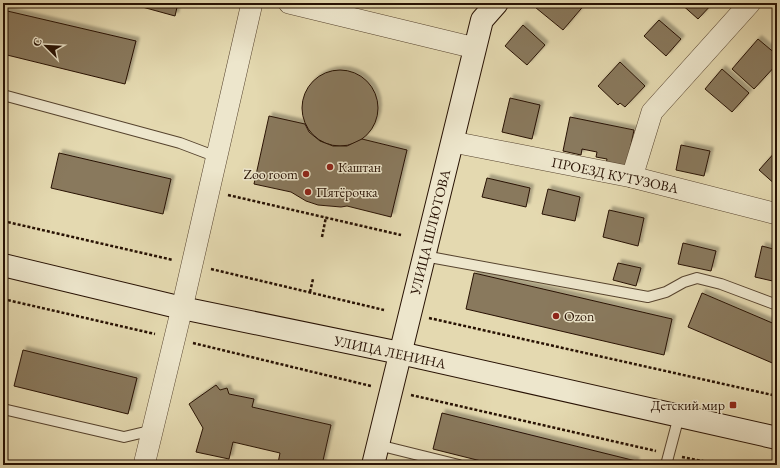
<svg xmlns="http://www.w3.org/2000/svg" width="780" height="468" font-family="'EB Garamond',serif">
<style>
.building{fill:#89795d;stroke:#271103;filter:url(#shadow)}
.lines{fill:none;stroke-linecap:round;stroke-linejoin:round}
.service-casing{stroke:#56432e;stroke-width:12}
.minor-casing{stroke:#56432e;stroke-width:22}
.secondary-casing{stroke:#271103;stroke-width:24}
.path{stroke:#271103;stroke-width:2.5;stroke-dasharray:3 2;stroke-linecap:butt}
.service{stroke:#ede6cc;stroke-width:10}
.minor{stroke:#ede6cc;stroke-width:21}
.secondary{stroke:#ede6cc;stroke-width:22}
.poi-dot{fill:#8f2418;stroke:#ede6cc;stroke-width:1.5}
.labels{text-anchor:middle;stroke-width:3;stroke-linejoin:round;paint-order:stroke}
.poi-label{font-size:14px;fill:#271103;stroke:#ede6cc;text-anchor:start}
.street-label{font-size:14px;fill:#271103;stroke:#ede6cc}
</style>
<defs>
<filter id="shadow"><feDropShadow dx="3.5" dy="-3.5" stdDeviation="1" flood-color="#0004"/></filter>
</defs>
<rect width="100%" height="100%" fill="#e4d9b0"/>
<filter id="stains"><feTurbulence type="fractalNoise" baseFrequency=".005" numOctaves="4"/><feColorMatrix values="0 0 0 0 .2 0 0 0 0 .09 0 0 0 0 .02 0 0 0 .5 -.17"/></filter>
<radialGradient id="worn" r=".72"><stop offset=".6" stop-color="#630" stop-opacity="0"/><stop offset="1" stop-color="#630" stop-opacity=".3"/></radialGradient>
<g class="building">
<polygon points="135,3 178,3 175,16 135,5"/>
<polygon points="530,3 586,3 563,30"/>
<polygon points="680,3 713,3 698,19"/>
<polygon points="3,10 136,41 125,84 3,54"/>
<polygon points="659,20 681,39 666,56 644,36"/>
<polygon points="523,25 545,45 527,65 505,46"/>
<polygon points="758,39 777,55 777,64 754,89 732,69"/>
<polygon points="620,62 645,86 625,107 620,103 618,105 598,86"/>
<polygon points="722,69 749,93 732,112 705,89"/>
<circle cx="340" cy="108" r="38"/>
<polygon points="510,98 540,105 532,139 502,132"/>
<polygon points="269,116 305,124 309,132 320,141 333,146 347,146 362,139 407,150 391,217 347,206 341,207 318,205 306,201 291,192 254,184"/>
<polygon points="570,117 634,130 626,169 606,164 607,159 596,157 597,152 582,149 581,155 563,151"/>
<polygon points="681,145 710,151 704,176 676,170"/>
<polygon points="777,150 777,186 759,170"/>
<polygon points="59,153 171,179 163,214 51,188"/>
<polygon points="487,178 530,188 526,207 482,197"/>
<polygon points="548,189 580,197 575,221 542,214"/>
<polygon points="609,210 644,218 638,246 603,237"/>
<polygon points="683,243 716,251 711,271 678,264"/>
<polygon points="762,246 777,250 777,282 755,277"/>
<polygon points="618,263 641,268 636,286 613,280"/>
<polygon points="474,273 672,319 664,355 466,309"/>
<polygon points="702,293 777,325 777,365 688,327"/>
<polygon points="23,350 137,378 128,414 14,386"/>
<polygon points="216,385 220,390 227,388 229,394 254,399 252,407 331,425 322,465 281,465 278,463 280,453 233,442 229,459 196,452 203,428 189,404"/>
<polygon points="442,413 636,461 635,465 497,465 433,449"/>
</g>
<g class="lines">
<defs>
<g id="service">
<polyline points="3,95 180,143 217,157"/>
<polyline points="424,256 648,297 666,292 684,282 697,278 721,284 777,305"/>
<polyline points="3,409 124,437 145,432 151,433"/>
<polyline points="378,445 459,465"/>
<polyline points="666,465 679,416"/>
</g>
<g id="minor">
<polyline points="289,3 475,48"/>
<polyline points="453,142 632,177 777,214"/>
<polyline points="632,177 652,112 750,3"/>
<polyline points="144,465 182,308 252,3"/>
</g>
<g id="secondary">
<polyline points="3,265 182,308 400,353 777,438"/>
<polyline points="373,465 482,20 497,3"/>
</g>
</defs>
<use href="#service" class="service-casing"/>
<use href="#minor" class="minor-casing"/>
<use href="#secondary" class="secondary-casing"/>
<g class="path">
<polyline points="228,195 401,235"/>
<polyline points="3,221 173,260"/>
<polyline points="322,237 326,217"/>
<polyline points="211,269 384,310"/>
<polyline points="310,292 313,279"/>
<polyline points="3,299 155,334"/>
<polyline points="429,318 777,396"/>
<polyline points="193,343 371,386"/>
<polyline points="411,395 656,451"/>
<polyline points="682,457 723,465"/>
</g>
<use href="#service" class="service"/>
<use href="#minor" class="minor"/>
<use href="#secondary" class="secondary"/>
</g>
<g class="poi-dot">
<circle cx="330" cy="167" r="4"/>
<circle cx="306" cy="174" r="4"/>
<circle cx="308" cy="192" r="4"/>
<circle cx="556" cy="316" r="4"/>
<rect x="729" y="401" width="8" height="8" rx="2"/>
</g>
<g class="labels">
<g class="poi-label">
<text x="338" y="172">Каштан</text>
<text x="298" y="179" text-anchor="end">Zoo room</text>
<text x="316" y="197">Пятёрочка</text>
<text x="564" y="321">Ozon</text>
<text x="725" y="410" text-anchor="end">Детский мир</text>
</g>
<g class="street-label">
<text transform="translate(615 175) rotate(12)" y="5">ПРОЕЗД КУТУЗОВА</text>
<text transform="translate(430 232) rotate(-76)" y="5">УЛИЦА ШЛЮТОВА</text>
<text transform="translate(390 352) rotate(12)" y="5">УЛИЦА ЛЕНИНА</text>
</g>
</g>
<rect width="780" height="468" fill="none" stroke="#e4d9b0" stroke-width="16"/>
<rect x="4" y="4" width="772" height="460" fill="none" stroke="#271103" stroke-width="2"/>
<rect x="8" y="8" width="764" height="452" fill="none" stroke="#271103"/>
<g transform="translate(46 46) rotate(294)" stroke="#ede6cc" stroke-width="3" paint-order="stroke">
<path d="M0-3L7 15L0 10L-7 15Z" fill="#271103"/>
<text y="-6" font-size="11" font-weight="bold" text-anchor="middle" fill="#271103">С</text>
</g>
<rect width="100%" height="100%" filter="url(#stains)"/>
<rect width="100%" height="100%" fill="url(#worn)"/>
</svg>
